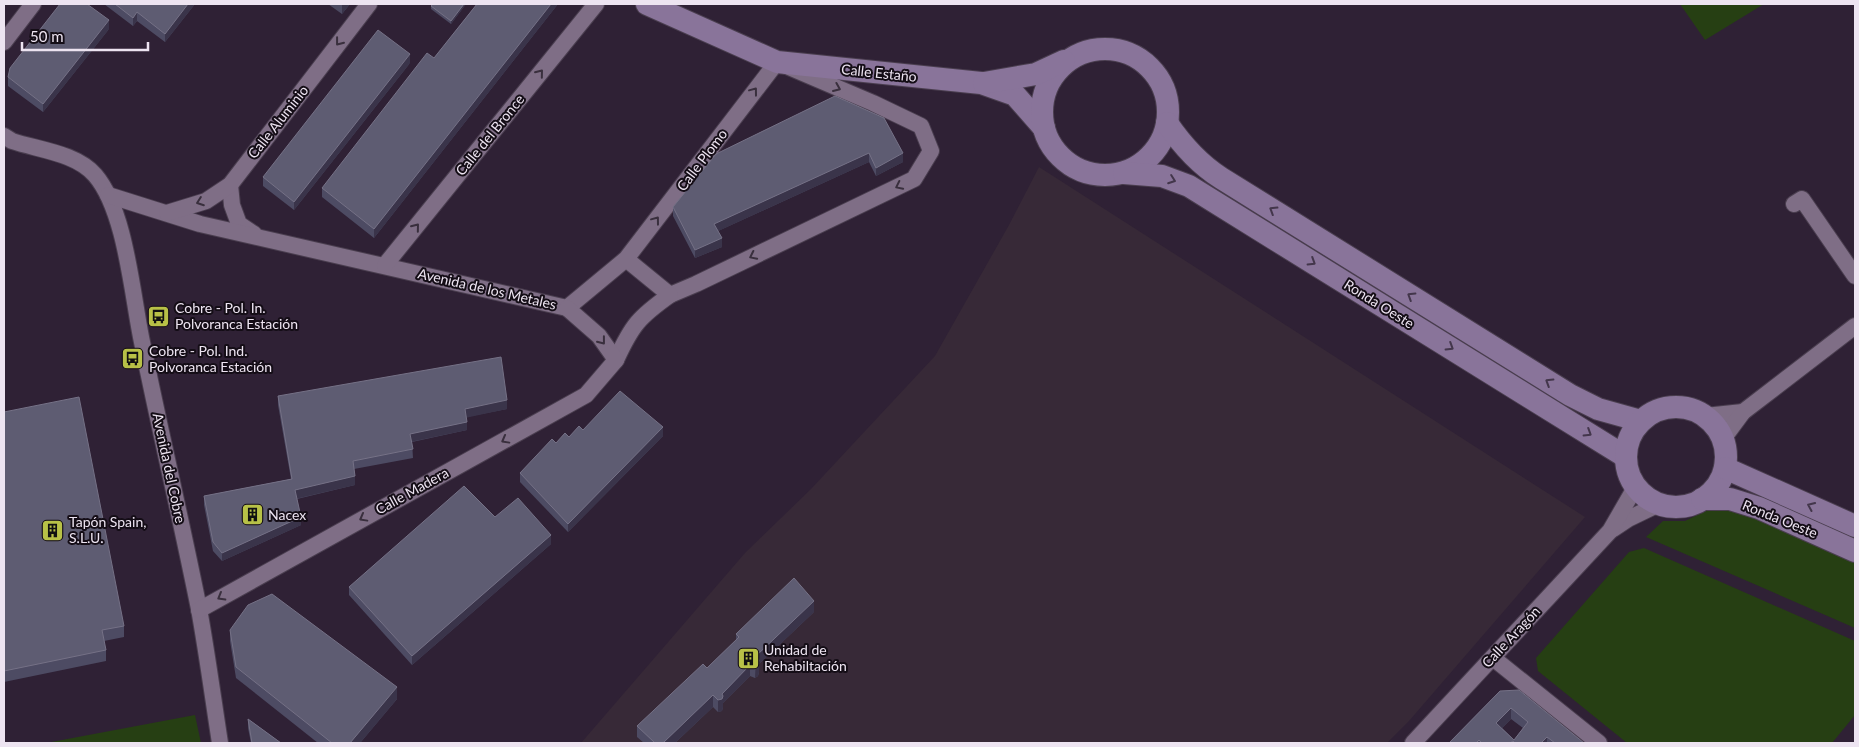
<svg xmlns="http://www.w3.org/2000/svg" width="1859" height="747" font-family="Lato,sans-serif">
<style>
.medical{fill:#372937}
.green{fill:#263f13}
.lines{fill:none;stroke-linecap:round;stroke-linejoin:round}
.minor-casing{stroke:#4a3e4f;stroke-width:18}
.secondary-casing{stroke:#4a3e4f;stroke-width:24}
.minor{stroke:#7f6e86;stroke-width:16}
.secondary{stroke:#89749a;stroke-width:22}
.wall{fill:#4d4b63;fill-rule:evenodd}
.shaded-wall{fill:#3a344a}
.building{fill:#5e5c72;stroke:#757186;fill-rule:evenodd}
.oneway{stroke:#392f3d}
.oneway2{stroke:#43364b}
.labels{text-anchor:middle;stroke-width:4;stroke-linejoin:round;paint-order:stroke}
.street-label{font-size:14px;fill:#ede4f1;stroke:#140d16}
.poi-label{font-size:14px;fill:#ede4f1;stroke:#140d16;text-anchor:start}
</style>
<rect width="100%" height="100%" fill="#2f2135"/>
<polygon class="medical" points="1039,167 1585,517 1409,721 1387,743 581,743 745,553 811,489 935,356 1009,225"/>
<g class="green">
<polygon points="1680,4 1764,4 1705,40"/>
<polygon points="1733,509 1855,562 1855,628 1646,537 1663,521 1685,521 1708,510"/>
<polygon points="1644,548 1855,641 1855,715 1832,743 1627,743 1538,671 1536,658 1629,552"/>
<polygon points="195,715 201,743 46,743"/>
</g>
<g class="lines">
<defs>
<g id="minor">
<polyline points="4,42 33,4"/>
<path d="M4 136 12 141C39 150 76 153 95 175 126 211 132 295 142 342 160 431 181 519 199 609 207 653 213 698 220 743"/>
<polyline points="230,185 232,205 239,224 254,234"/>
<polyline points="108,195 200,224 567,308 626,259 777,62 873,103 921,126 931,151 914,179 696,284 670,295 626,259"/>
<polyline points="1794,204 1802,199 1855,276"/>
<polyline points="167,213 206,201 230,185 369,4"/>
<polyline points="385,265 596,4"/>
<path d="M616 360C632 325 639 317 670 295"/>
<polyline points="1705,416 1743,412"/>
<polyline points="1723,439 1743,412 1855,326"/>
<polyline points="1613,529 1628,519 1659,504"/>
<polyline points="199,610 586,395 616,360 599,336 567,308"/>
<polyline points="1493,658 1599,743"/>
<polyline points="1413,743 1610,531 1636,486"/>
</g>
<g id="secondary">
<polyline points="647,4 777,62 981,83 1015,95 1044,128"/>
<circle cx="1105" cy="112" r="63"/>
<polyline points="984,83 1036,74 1064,61"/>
<path d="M1167 123C1182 145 1199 164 1221 178L1570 395 1598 409 1641 421"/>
<polyline points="1124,173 1162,176 1189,186 1626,457"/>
<circle cx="1676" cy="457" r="50"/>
<polyline points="1725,468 1855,526"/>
<polyline points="1702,499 1730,499 1759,508 1855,551"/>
</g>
</defs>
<use href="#minor" class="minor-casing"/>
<use href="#secondary" class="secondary-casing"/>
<use href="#minor" class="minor"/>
<use href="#secondary" class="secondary"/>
</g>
<g class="wall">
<polygon points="104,4 195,4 165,42 137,21 133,26"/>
<polygon points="328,4 350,4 342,14"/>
<polygon points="433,4 466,4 451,24 431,9 431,6"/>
<polygon points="477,4 558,4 374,238 322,197 322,188 434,58"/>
<polygon points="109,29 43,112 8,86 8,77"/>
<polygon points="410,63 294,210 263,186 263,177"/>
<polygon points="835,96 903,162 876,176 869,162 718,231 722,247 695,258 673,216 673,207"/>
<polygon points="1855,175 1855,186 1854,184 1854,176"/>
<polygon points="278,396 507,409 466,417 467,430 412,442 413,458 354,469 355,485 297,499 301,525 222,561 213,551 204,505 204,496 291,479 278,405"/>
<polygon points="4,412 124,626 124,637 104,641 106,650 106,661 4,682"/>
<polygon points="663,436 568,532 520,482 520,473 556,443 569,437"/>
<polygon points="495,517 551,544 412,665 349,595 349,587"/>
<polygon points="814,612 759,664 759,672 758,676 755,678 750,676 723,703 723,707 722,711 718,712 713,707 675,743 644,743 637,737 637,726 707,668 736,640 736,634"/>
<polygon points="230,630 397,699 360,743 318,743 236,678 230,641"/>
<path d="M1500 691 1584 743H1449ZM1511 719 1523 728 1514 740 1502 728Z"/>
<polygon points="248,719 281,743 251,743 248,728"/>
</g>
<g class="shaded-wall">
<polygon points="188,4 195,4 165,42 165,34"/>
<polygon points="342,4 350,4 342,14"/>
<polygon points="464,4 466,4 451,24 451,21"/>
<polygon points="551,4 558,4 374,238 374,229"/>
<polygon points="137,12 137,21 133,26 133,18"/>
<polygon points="109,20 109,29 43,112 43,104"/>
<polygon points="410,54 410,63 294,210 294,202"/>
<polygon points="869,153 869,162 714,233 714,224"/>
<polygon points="903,153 903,162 876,176 876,168"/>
<polygon points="722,238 722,247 695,258 695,250"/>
<polygon points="507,400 507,409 465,418 465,409"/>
<polygon points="467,422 467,430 410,442 410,434"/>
<polygon points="663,427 663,436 568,532 568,524"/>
<polygon points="355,476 355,485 295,499 295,490"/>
<polygon points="301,517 301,525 222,561 222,553"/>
<polygon points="551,535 551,544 412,665 412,656"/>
<polygon points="814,601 814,612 759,664 759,672 758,676 755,678 756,656"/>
<polygon points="750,665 750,676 723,703 723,707 722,711 718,712 718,700 722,694"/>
<polygon points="397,687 397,699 360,743 350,743"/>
<polygon points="713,695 713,707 675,743 663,743"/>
<polygon points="1511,708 1511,719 1496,734 1496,723"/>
<polygon points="1547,737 1547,743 1541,743"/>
</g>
<g class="building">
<polygon points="60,4 87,4 109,20 43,104 8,77 10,68"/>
<polygon points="115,4 188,4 165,34 137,12 133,18"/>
<polygon points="433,4 464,4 451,21 431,6"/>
<polygon points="477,4 551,4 374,229 322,188 427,53 434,58"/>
<polygon points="378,30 410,54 294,202 263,177"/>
<polygon points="835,96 884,118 903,153 876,168 869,153 714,224 722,238 695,250 673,207 716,154"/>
<polygon points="501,357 507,400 465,409 467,422 410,434 413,449 353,461 355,476 295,490 301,517 222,553 213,542 204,496 292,479 278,396"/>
<polygon points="620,391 663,427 568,524 520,473 552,439 556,443 565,433 569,437 579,426 583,430"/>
<polygon points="79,397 124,626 102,630 106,650 4,671 4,412"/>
<polygon points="464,486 495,517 518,498 551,535 412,656 349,587"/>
<polygon points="794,578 814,601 756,656 759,660 758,665 755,666 750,665 722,694 723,696 722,699 718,700 713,695 663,743 655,743 637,726 703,664 707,668 739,637 736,634"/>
<polygon points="272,594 397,687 350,743 332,743 236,667 230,630 248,605"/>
<path d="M1519 690 1584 743H1555L1547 737 1541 743H1515L1513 741 1510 743H1482L1479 740 1476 743H1449L1500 691ZM1511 708 1528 722 1514 740 1496 723Z"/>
<polygon points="248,719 281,743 252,743"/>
</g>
<defs><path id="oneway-chevron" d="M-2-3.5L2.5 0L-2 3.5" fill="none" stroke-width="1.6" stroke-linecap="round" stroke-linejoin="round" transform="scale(1.25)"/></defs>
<g class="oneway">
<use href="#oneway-chevron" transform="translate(339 42) rotate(128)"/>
<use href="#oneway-chevron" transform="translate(540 73) rotate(-51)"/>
<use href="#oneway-chevron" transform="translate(837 88) rotate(23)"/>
<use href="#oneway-chevron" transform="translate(754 91) rotate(-53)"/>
<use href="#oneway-chevron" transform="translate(899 186) rotate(154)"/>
<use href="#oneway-chevron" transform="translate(200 202) rotate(160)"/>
<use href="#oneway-chevron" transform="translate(656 220) rotate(-53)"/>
<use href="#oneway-chevron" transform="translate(416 227) rotate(-51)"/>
<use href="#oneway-chevron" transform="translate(753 256) rotate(154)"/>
<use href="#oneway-chevron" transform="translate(602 341) rotate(52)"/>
<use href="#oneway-chevron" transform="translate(505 440) rotate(151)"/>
<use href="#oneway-chevron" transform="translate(363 518) rotate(151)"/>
<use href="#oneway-chevron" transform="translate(221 597) rotate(150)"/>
</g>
<g class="oneway2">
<use href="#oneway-chevron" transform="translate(1172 180) rotate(20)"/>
<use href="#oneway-chevron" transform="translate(1273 210) rotate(-148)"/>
<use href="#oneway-chevron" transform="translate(1312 262) rotate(32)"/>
<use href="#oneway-chevron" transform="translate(1411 296) rotate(-148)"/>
<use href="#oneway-chevron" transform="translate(1450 347) rotate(32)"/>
<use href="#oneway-chevron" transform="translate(1549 382) rotate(-148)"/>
<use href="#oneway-chevron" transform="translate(1588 433) rotate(32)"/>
<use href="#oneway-chevron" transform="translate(1811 506) rotate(-156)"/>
</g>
<defs>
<symbol id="bus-square" viewBox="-11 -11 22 22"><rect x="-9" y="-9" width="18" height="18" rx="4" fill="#b8c147" stroke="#140d16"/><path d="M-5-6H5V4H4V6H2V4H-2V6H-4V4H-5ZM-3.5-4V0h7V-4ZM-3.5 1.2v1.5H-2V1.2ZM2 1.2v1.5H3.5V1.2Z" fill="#111"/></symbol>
<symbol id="building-square" viewBox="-11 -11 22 22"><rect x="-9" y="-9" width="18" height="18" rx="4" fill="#b8c147" stroke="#140d16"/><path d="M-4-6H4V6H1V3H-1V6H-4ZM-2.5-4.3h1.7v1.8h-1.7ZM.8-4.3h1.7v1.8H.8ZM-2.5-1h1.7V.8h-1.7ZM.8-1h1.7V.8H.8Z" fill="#111"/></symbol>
</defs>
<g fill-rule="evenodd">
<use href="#bus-square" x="146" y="304" width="25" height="25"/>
<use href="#bus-square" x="120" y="346" width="25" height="25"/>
<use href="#building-square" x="240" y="502" width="25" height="25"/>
<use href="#building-square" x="40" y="518" width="25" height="25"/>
<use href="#building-square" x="736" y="646" width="25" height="25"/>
</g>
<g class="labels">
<g class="street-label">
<text transform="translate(879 73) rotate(6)" y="5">Calle Estaño</text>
<text transform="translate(278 122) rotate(-52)" y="5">Calle Aluminio</text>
<text transform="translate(490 135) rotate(-51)" y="5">Calle del Bronce</text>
<text transform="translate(702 160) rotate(-53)" y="5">Calle Plomo</text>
<text transform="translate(487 289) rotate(13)" y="5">Avenida de los Metales</text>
<text transform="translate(1379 304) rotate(32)" y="5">Ronda Oeste</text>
<text transform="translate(169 468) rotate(78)" y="5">Avenida del Cobre</text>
<text transform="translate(412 491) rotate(-29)" y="5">Calle Madera</text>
<text transform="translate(1780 519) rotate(22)" y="5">Ronda Oeste</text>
<text transform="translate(1511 637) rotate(-47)" y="5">Calle Aragón</text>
</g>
<g class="poi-label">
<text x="175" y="313">Cobre - Pol. In.<tspan x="175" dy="16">Polvoranca Estación</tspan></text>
<text x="149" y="356">Cobre - Pol. Ind.<tspan x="149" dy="16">Polvoranca Estación</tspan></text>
<text x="268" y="520">Nacex</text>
<text x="69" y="527">Tapón Spain,<tspan x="69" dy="16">S.L.U.</tspan></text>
<text x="764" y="655">Unidad de<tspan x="764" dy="16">Rehabiltación</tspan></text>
</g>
</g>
<rect width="1859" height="747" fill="none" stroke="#ede4f1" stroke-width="10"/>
<path d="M22 42v8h126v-8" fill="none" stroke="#ede4f1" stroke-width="2.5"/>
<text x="30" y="42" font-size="15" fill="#ede4f1" stroke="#140d16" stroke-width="4" paint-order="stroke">50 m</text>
</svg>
